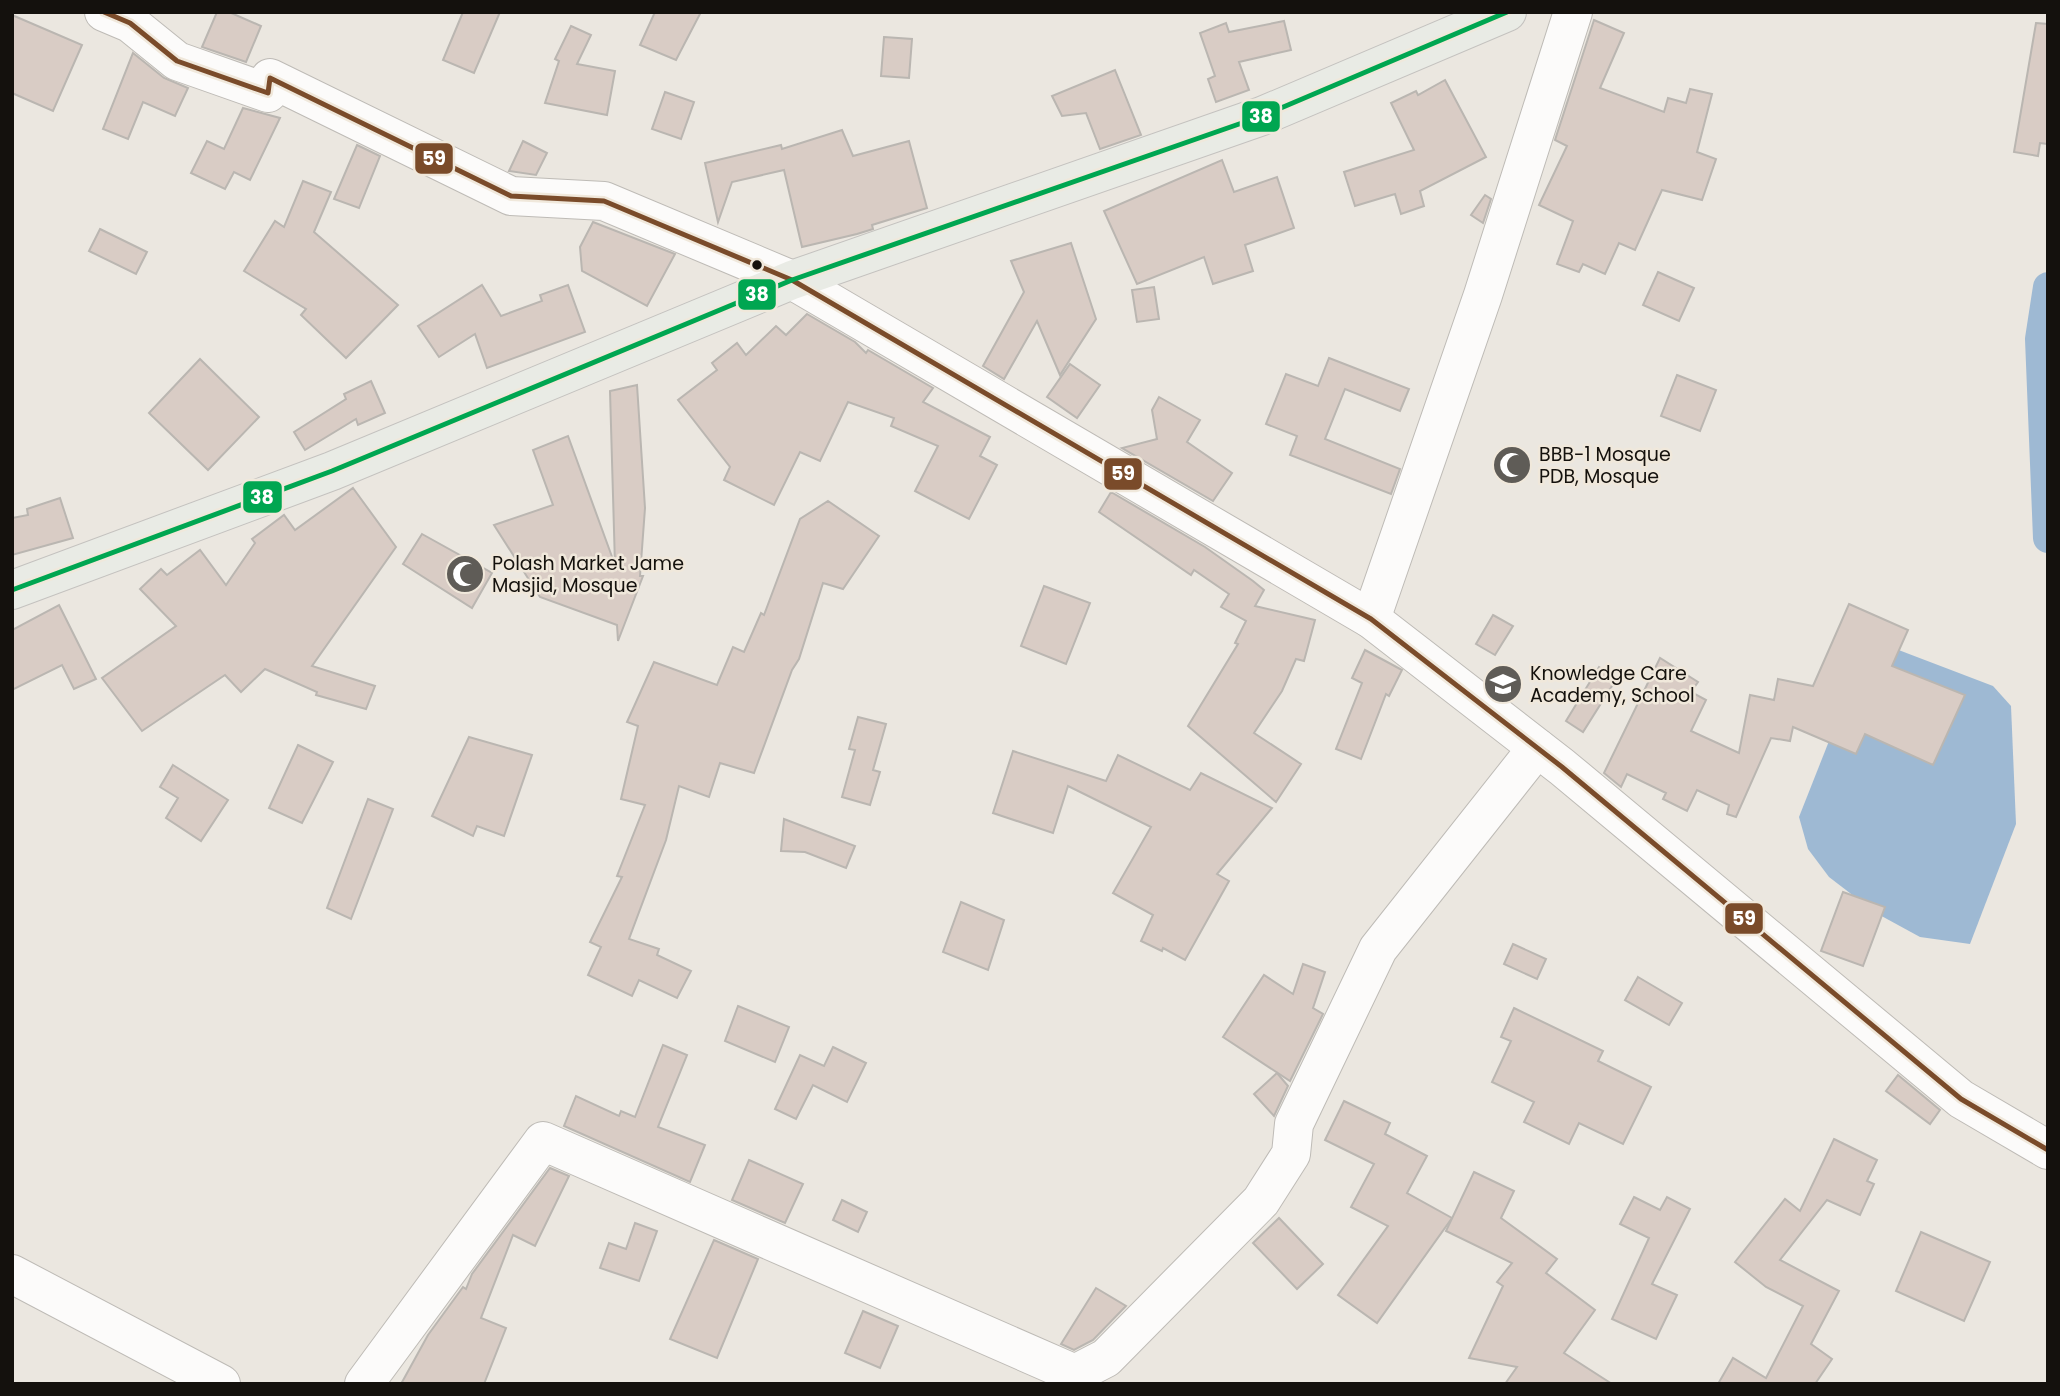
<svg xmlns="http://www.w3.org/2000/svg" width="2060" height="1396" font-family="Poppins,sans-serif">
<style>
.water{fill:#9eb9d3}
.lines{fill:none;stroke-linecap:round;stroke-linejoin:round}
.canal{stroke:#9eb9d3;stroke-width:30}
.building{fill:#d9ccc5;stroke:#bab6b1;stroke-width:2}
.minor-casing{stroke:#bebbb6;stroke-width:40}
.major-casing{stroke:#c4c2bf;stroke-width:40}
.minor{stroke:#fcfbfa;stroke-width:38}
.major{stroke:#e9ebe5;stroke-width:38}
.bus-1-casing{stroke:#f0e8db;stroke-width:10}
.bus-2-casing{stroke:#f0e8db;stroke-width:10}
.bus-1{stroke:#7a4b2a;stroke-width:5}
.bus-2{stroke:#00a651;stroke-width:5}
.bus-dot{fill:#14110d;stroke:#f0e8db;stroke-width:2.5}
.labels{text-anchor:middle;stroke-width:5;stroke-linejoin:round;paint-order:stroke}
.poi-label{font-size:19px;fill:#14110d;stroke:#f0e8db;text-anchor:start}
.line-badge{stroke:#f0e8db;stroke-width:2.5}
.badge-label{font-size:19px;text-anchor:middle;font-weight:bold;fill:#fff}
</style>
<rect width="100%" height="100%" fill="#ebe7e0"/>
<polygon class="water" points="1875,641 1993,686 2011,706 2016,824 1970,944 1920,937 1876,913 1829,877 1808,849 1799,817 1831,736"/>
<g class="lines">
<polyline class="canal" points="2048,287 2040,339 2048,538"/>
</g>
<g class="building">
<polygon points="217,12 229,12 261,26 246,62 202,47"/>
<polygon points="463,12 500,12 474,73 443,60"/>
<polygon points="655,12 701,12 676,60 640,45"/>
<polygon points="12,15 82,45 53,111 12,93"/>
<polygon points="1594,20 1624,33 1600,88 1664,112 1668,98 1686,103 1690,89 1712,94 1697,152 1716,159 1702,200 1662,190 1635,250 1619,243 1605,274 1583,264 1579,272 1557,264 1573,221 1539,205 1567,146 1555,140"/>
<polygon points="1284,21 1291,50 1239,62 1249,90 1216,102 1208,79 1215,76 1200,33 1226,23 1229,32"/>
<polygon points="2036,23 2048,24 2048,144 2040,143 2038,156 2014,152"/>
<polygon points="571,26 591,35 577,64 615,71 607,115 545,103 559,61 555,59"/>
<polygon points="884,37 912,39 909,78 881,76"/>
<polygon points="133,53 164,78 188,88 175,116 143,102 128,139 103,129"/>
<polygon points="1115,70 1141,135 1100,149 1086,113 1062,116 1052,96"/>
<polygon points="1445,80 1486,157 1420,191 1424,206 1401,214 1395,194 1355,206 1344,172 1414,150 1391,103 1416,91 1418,95"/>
<polygon points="665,92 694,102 681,139 652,129"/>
<polygon points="243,108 280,118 250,180 234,172 225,189 191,173 207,141 224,149"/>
<polygon points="842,130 853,156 909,141 927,208 872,225 873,229 857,234 802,247 784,170 732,182 718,222 705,163 781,145 782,149"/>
<polygon points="523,141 547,153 536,175 509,171"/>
<polygon points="357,145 380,156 359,208 334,199"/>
<polygon points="1222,160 1234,192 1277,177 1294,228 1245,245 1253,271 1213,284 1204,257 1137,284 1104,211"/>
<polygon points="303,181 331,192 314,232 398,305 346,358 301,315 306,309 244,271 275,221 284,227"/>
<polygon points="1485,195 1491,199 1483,223 1471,215"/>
<polygon points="593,222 675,254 647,306 582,271 580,247"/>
<polygon points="100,229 147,252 136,274 89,251"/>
<polygon points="1071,243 1096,319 1060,375 1037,321 1004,379 983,366 1024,292 1011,261"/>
<polygon points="1658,272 1694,288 1679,321 1643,305"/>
<polygon points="482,285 501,316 542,301 540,295 568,285 585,332 487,368 475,334 439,357 418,326"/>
<polygon points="1154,287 1159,319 1137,322 1132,290"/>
<polygon points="807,314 855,342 866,353 868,350 933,388 923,402 990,437 980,456 997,465 969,519 915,491 938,446 891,426 894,418 848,402 820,461 800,452 774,505 724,480 730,467 678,400 717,370 712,363 737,343 746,355 776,326 786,335"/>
<polygon points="1329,358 1409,389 1400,411 1345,389 1325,439 1400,469 1391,494 1290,455 1297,436 1266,424 1286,374 1318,386"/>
<polygon points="200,359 259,417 208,470 149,413"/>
<polygon points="1070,364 1100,385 1077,418 1047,397"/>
<polygon points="1677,375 1716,390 1700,431 1661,416"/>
<polygon points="371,381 385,413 358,425 356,419 305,450 294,432 346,399 344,394"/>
<polygon points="637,385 645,508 640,576 643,576 618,641 617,625 540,597 494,525 553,505 533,450 568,436 615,565 610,391"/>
<polygon points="1159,397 1200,420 1187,442 1232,473 1213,501 1122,448 1157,439 1152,410"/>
<polygon points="353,488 396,547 312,666 375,686 366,709 316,695 317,692 265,669 241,692 225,675 142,731 102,678 176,626 140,589 161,569 167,575 200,550 226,585 255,543 252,539 284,515 295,530"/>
<polygon points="1111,492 1205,547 1253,581 1264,590 1255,606 1315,620 1304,661 1296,659 1282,691 1254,733 1301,764 1276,802 1188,726 1238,644 1235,643 1246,621 1221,607 1229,594 1194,570 1191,575 1099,512"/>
<polygon points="60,498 73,538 12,555 12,518 28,515 27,509"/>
<polygon points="828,501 879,536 843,589 823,583 799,659 792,670 754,773 720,763 709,797 679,786 666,840 629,939 659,949 657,955 691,971 677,998 639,980 632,996 588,975 601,947 590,942 622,877 617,876 645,805 621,799 638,726 627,722 654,662 717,685 733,647 744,652 761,613 764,615 800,519"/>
<polygon points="422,534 492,573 472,608 403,564"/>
<polygon points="1044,586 1090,603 1066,664 1021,646"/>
<polygon points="1849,604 1908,630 1892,666 1965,695 1933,765 1865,734 1856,754 1793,727 1790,741 1771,738 1736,817 1727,814 1729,805 1697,790 1687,811 1663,799 1666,793 1627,774 1621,787 1604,773 1660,658 1698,682 1691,692 1706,700 1691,731 1739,753 1750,695 1774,700 1778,679 1813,686"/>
<polygon points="59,605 96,679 74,689 62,665 12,690 12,630"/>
<polygon points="1493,615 1513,626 1495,655 1476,644"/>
<polygon points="1365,650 1402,670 1389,696 1386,694 1361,759 1336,749 1362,683 1352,678"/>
<polygon points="1599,667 1617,678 1583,732 1566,721"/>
<polygon points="858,717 886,724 873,770 880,772 870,805 842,797 855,750 849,749"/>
<polygon points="469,737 532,755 504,836 477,826 473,836 432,816"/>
<polygon points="298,745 333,762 302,823 269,808"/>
<polygon points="1013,751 1106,781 1118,755 1190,790 1201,773 1272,808 1217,874 1229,881 1185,960 1163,948 1162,951 1141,941 1153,915 1113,893 1151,827 1068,786 1053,833 993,813"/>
<polygon points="173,765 228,800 201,841 166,818 178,798 160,787"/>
<polygon points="368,799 393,809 351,919 327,908"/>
<polygon points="784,819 855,846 846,868 805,852 781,851"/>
<polygon points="1843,892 1885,907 1863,966 1821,951"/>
<polygon points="961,902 1004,920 988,970 943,952"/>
<polygon points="1513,944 1546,959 1537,979 1504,964"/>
<polygon points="1303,964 1325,972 1313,1008 1323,1014 1290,1081 1223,1037 1264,975 1293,994"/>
<polygon points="1638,977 1682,1003 1669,1025 1625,1000"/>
<polygon points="738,1006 789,1027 775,1062 725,1041"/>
<polygon points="1514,1008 1603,1051 1598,1061 1651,1087 1623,1144 1579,1123 1569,1144 1524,1122 1534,1102 1492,1082 1511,1041 1501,1037"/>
<polygon points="663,1045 687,1055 658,1127 705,1145 690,1182 564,1126 576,1096 619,1116 621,1111 635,1117"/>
<polygon points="833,1047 866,1063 847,1102 813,1085 796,1119 775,1109 800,1055 824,1066"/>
<polygon points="1277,1073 1288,1086 1274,1116 1254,1094"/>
<polygon points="1898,1075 1940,1110 1930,1124 1886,1091"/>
<polygon points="1344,1101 1390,1123 1385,1134 1427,1156 1407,1193 1452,1218 1377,1323 1338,1295 1388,1226 1351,1207 1374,1164 1325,1140"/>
<polygon points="1834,1139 1877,1160 1867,1181 1874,1184 1860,1215 1827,1200 1780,1260 1839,1291 1811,1344 1832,1359 1815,1384 1718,1384 1733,1358 1766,1378 1803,1306 1766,1287 1735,1262 1785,1199 1800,1211"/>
<polygon points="749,1160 803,1184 785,1223 732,1200"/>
<polygon points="550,1168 569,1176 535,1246 513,1235 481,1318 506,1328 484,1384 401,1384 428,1335 463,1287 466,1289 472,1274"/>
<polygon points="1474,1172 1514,1191 1501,1218 1557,1259 1546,1273 1595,1310 1564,1353 1612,1384 1505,1384 1517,1367 1469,1358 1503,1286 1497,1282 1512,1263 1446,1231"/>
<polygon points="1634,1197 1660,1210 1667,1197 1690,1209 1652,1284 1677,1295 1656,1339 1612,1319 1649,1238 1620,1224"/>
<polygon points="842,1200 867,1212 858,1232 833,1220"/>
<polygon points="1279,1218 1323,1264 1297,1289 1253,1243"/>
<polygon points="635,1223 657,1231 639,1281 600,1268 609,1243 626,1249"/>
<polygon points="1921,1232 1990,1262 1964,1321 1896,1291"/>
<polygon points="714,1240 758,1259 717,1358 670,1339"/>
<polygon points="1096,1288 1126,1306 1093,1340 1074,1350 1061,1344"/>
<polygon points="863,1311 898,1326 880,1368 845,1353"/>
</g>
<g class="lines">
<defs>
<g id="minor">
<polyline points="104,12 130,23 177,61 268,93 270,78 511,196 604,201 792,280 1371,619 1562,767 1961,1099 2048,1150"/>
<polyline points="1371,619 1483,295 1573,12"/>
<polyline points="12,1274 221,1384"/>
<polyline points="364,1384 543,1141 1075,1374 1106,1358 1261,1201 1291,1154 1294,1124 1378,949 1537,748"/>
</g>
<polyline id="major" points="12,590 332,471 792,280 1262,116 1507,12"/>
</defs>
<use href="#minor" class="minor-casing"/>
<use href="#major" class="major-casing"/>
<use href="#minor" class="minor"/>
<use href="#major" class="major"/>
<defs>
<polyline id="bus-1" points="104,12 130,23 177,61 268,93 270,78 511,196 604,201 792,280 1371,619 1562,767 1961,1099 2048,1150"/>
<polyline id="bus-2" points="12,590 332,471 792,280 1262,116 1507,12"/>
</defs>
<use href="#bus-1" class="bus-1-casing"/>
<use href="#bus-2" class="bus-2-casing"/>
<use href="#bus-1" class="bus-1"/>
<use href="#bus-2" class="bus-2"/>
</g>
<defs>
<symbol id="mosque-disc" viewBox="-11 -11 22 22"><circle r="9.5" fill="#5f5c57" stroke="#f0e8db"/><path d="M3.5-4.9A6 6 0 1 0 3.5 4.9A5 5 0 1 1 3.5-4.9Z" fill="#fff"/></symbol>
<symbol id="school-disc" viewBox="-11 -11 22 22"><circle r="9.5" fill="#5f5c57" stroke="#f0e8db"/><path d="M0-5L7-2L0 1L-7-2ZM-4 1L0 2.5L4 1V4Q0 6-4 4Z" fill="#fff"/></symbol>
</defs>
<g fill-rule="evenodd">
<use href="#mosque-disc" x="1490" y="443" width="44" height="44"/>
<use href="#mosque-disc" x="443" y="552" width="44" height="44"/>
<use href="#school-disc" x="1481" y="662" width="44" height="44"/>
</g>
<circle class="bus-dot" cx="757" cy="265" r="6"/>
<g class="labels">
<g class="poi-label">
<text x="1539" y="461">BBB-1 Mosque<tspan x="1539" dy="22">PDB, Mosque</tspan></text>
<text x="492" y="570">Polash Market Jame<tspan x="492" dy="22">Masjid, Mosque</tspan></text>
<text x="1530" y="680">Knowledge Care<tspan x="1530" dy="22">Academy, School</tspan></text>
</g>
</g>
<g class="line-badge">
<rect x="1241" y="100" width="40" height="33" rx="7" fill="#00a651"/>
<rect x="414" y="142" width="40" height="33" rx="7" fill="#7a4b2a"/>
<rect x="737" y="278" width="40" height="33" rx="7" fill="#00a651"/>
<rect x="1103" y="457" width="40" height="34" rx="7" fill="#7a4b2a"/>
<rect x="242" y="480" width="41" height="34" rx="7" fill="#00a651"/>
<rect x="1724" y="902" width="40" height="33" rx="7" fill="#7a4b2a"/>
</g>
<g class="badge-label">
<text x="1261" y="123">38</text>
<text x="434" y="165">59</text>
<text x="757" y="301">38</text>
<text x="1123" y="480">59</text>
<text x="262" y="504">38</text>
<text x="1744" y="925">59</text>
</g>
<rect width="2060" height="1396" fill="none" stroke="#14110d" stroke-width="28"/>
</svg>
